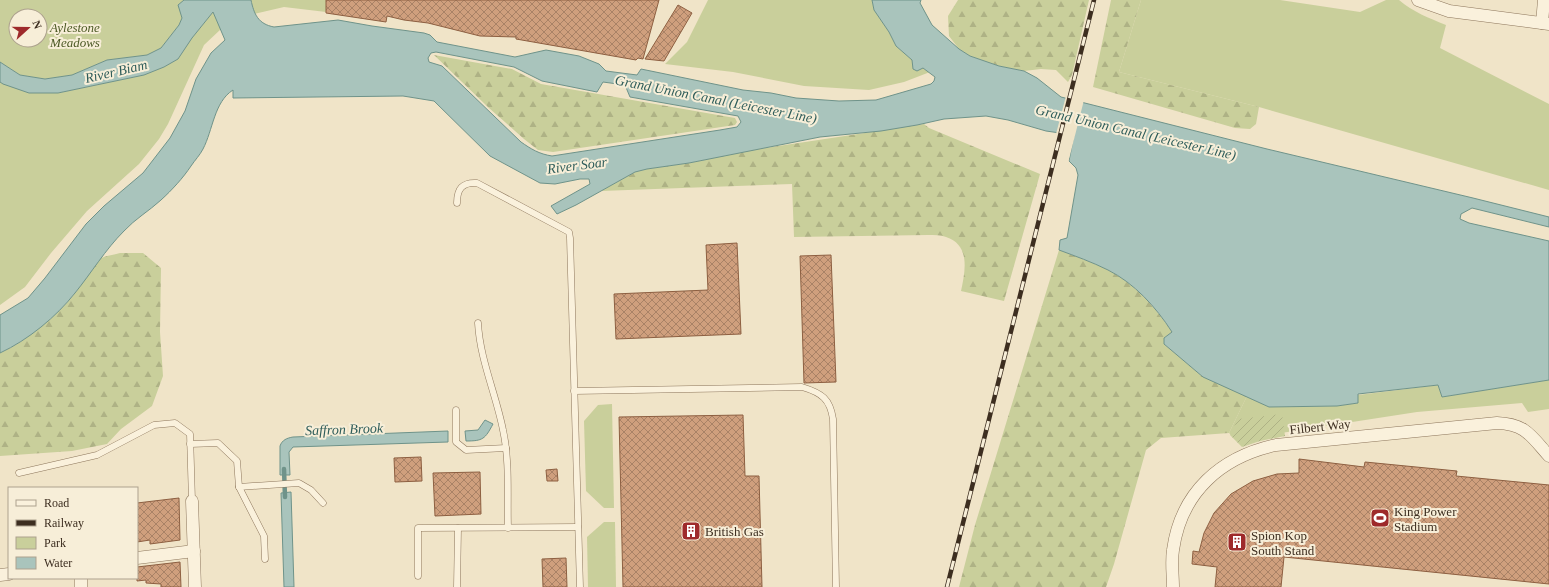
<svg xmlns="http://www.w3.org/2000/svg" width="1549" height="587" font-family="'Times New Roman',serif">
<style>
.green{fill:#c9cf9b;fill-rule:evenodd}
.forest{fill:url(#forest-firs)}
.garden{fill:url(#garden-furrows)}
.water{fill:#a9c4bc;stroke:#6f938a;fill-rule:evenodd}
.pier{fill:#f0e4c8}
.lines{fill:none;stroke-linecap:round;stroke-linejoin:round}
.stream{stroke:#6f938a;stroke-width:4.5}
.building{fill:url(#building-cross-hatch);stroke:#8d5f41}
.lane-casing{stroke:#8d765c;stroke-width:7}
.street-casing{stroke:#8d765c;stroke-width:13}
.lane{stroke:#faf1dc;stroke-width:6}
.street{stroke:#faf1dc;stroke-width:12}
.rail-casing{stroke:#3d2e20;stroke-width:4.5}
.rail{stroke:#f7eed8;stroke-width:3;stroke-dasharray:9;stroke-linecap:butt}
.labels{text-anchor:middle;stroke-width:4;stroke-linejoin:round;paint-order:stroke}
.park-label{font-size:13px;font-style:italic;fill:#4d5a26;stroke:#f7eed8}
.street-label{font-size:13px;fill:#3d2e20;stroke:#f7eed8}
.poi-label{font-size:13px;fill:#3d2e20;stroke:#f7eed8;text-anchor:start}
.water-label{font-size:14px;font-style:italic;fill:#2f5d5a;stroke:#f7eed8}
</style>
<defs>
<pattern id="forest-firs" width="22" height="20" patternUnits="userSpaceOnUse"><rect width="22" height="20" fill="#c9cf9b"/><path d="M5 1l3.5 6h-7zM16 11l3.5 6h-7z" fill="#aeb285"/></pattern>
<pattern id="garden-furrows" width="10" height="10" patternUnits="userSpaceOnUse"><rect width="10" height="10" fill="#c9cf9b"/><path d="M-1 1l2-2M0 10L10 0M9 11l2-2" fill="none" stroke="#aeb285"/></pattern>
<pattern id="building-cross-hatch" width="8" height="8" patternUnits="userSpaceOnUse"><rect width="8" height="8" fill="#cf9f7d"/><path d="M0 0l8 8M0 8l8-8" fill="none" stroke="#a98266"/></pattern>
</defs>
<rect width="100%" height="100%" fill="#f0e4c8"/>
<g class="green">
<path d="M0 0H184L180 4 182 18 179 25 161 48 147 55 107 60 72 75 45 79 20 75 0 62ZM16 16H40V40H16Z"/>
<polygon points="251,0 326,0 326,12 284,7 254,14"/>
<polygon points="708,0 872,0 874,10 889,32 896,46 912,60 913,63 930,72 904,82 869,90 804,86 733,72 665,64 687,42"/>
<path d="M1141 0H1280L1360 12 1386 0H1399C1413 12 1429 18 1446 25L1440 48 1549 104V190L1259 107 1119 72Z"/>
<polygon points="213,12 221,29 204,45 168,124 159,139 139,164 87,211 51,253 25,287 0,305 0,82 29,92 58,93 144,75 164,67 178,59 192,38"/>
<polygon points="1549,380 1549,409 1528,412 1522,403 1417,412 1281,433 1239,443 1229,433 1247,396 1269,407 1337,406 1358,403 1358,395 1438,385 1442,397"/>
<polygon points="612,404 614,508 604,508 586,491 584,421 598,405"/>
<polygon points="604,522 615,522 616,587 588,587 587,537"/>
</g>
<g class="forest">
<polygon points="958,0 1089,0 1072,75 1068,82 1056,70 1041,69 1024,71 999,66 970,56 959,49 949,36 948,16"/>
<polygon points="1111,0 1141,0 1119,72 1259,107 1256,124 1250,129 1235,128 1093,87"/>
<polygon points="434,55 512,69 541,84 735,118 737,122 735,125 553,152 538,150 524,139 489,108"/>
<path d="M924 124 929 128 1040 174 1004 301 961 291C965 272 971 245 946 237 941 235 934 235 928 235L794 237 792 184 601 191 635 172 647 169 689 163 746 151Z"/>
<path d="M1059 250C1075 256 1092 262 1108 270 1134 283 1156 308 1172 332L1164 338V344L1203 377 1247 396 1229 433 1161 438 1146 450 1114 564 1106 587H959L975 525Z"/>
<path d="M120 253H143L161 268 160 332 163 376 152 406 121 429 107 444 72 451 0 456V353C27 341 58 315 76 292 80 286 96 262 99 259 104 256 114 255 120 253Z"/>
</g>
<polygon class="garden" points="1282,414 1285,436 1260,441 1242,447 1230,435 1238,419"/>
<g class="water">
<path d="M184 0H251C254 14 258 24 274 27L338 20 372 26 424 33 430 35 437 42 515 57 546 50 579 56 599 64 606 71 637 75 641 69 743 90 771 93 796 98 839 101 876 100 931 84 934 81 935 77 923 68 917 71 913 69 912 60 896 46 889 32 874 10 872 0H921L920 3 932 25 959 49 970 56 999 66 1024 71 1037 78 1061 97 1267 149 1473 198 1549 217V227L1472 208 1461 214 1460 219 1469 223 1549 241V380L1442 397 1438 385 1358 394V403L1337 406 1269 407 1203 377 1164 344V338L1172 332C1156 307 1134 283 1108 270 1092 262 1075 256 1059 250L1060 240 1067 238 1078 175 1076 168 1069 161 1074 135 1046 131 1008 120 986 116 944 119 917 125 881 131 820 137 689 163 647 169 635 172 576 205 557 214 551 206 590 184 589 179H580L555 184 540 183 527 176 490 156 434 101 403 96 233 98V90C214 102 213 130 203 149 200 155 195 160 191 166 183 178 172 190 161 200 149 211 135 219 124 231 105 250 92 272 75 293 56 317 28 340 0 353V315L28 298 45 278 86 224 104 206 143 173 170 138 185 111 196 79 211 53 225 40 213 12 192 38 178 59 164 67 144 75 58 93H29L3 84 0 82V62L20 75 45 79 72 75 107 60 147 55 161 48 179 25 182 18 178 5ZM436 52 514 67 542 81 597 92 603 82 625 85 630 97 738 116 741 122 737 127 720 130 552 156C539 154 531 149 521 142L442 66 429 62 428 58 431 53Z"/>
<path d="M485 420 493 424C485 439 483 441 466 441L465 431 478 430Z"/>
<path d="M448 431V442L293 447 289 452 290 475H280V446C282 440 287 438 293 437Z"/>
<polygon points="291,492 294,587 284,587 281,493"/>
</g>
<polygon class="pier" points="1066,96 1084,100 1068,163 1067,161 1071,137 1056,134"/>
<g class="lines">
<polyline class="stream" points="284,469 285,497"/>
</g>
<g class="building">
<polygon points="326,0 659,0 643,59 638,58 636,60 516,39 516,37 480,36 428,23 404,20 387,16 386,22 326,13"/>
<polygon points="678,5 692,13 664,61 645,59"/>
<polygon points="737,243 741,334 616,339 614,294 708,290 706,245"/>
<polygon points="831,255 836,382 804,383 800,256"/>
<polygon points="743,415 745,476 759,476 762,587 623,587 619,417"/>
<polygon points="421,457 422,481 395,482 394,458"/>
<polygon points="1299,459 1364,467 1365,462 1457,471 1456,476 1549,485 1549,584 1284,557 1281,587 1215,587 1217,567 1192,564 1193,551 1199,552 1204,533 1214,513 1231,494 1253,481 1277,474 1299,473"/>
<polygon points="557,469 558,481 547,481 546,470"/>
<polygon points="480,472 481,514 435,516 433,473"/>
<polygon points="179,498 180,540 150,544 150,540 137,542 137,503"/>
<polygon points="566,558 567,587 543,587 542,559"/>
<polygon points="180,562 181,587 161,587 161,584 146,583 146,580 137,581 137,567"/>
</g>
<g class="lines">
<defs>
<g id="lane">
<path d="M457 203C457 189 462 182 477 183L569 232 570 238 580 587"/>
<path d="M478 323C480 360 496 394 503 430 510 462 507 496 508 528"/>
<path d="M574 391 802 387C822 393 830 399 833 419L836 587"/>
<polyline points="456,410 456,442 466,450 506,448"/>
<polyline points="190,444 218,443 237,461 239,487 264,536 265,559"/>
<polyline points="19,473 97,455 154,425 175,423 190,434 192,501"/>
<polyline points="239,487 299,483 311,490 323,503"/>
<polyline points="418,576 418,528 578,527"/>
<polyline points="457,587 458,528"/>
</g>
<g id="street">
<polyline points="1418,0 1449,11 1549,24"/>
<polyline points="1542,23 1544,0"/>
<polyline points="192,501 195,587"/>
<polyline points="137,558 194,551"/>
<polyline points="0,575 9,574"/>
<polyline points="81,578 81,587"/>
<path d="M1173 587C1173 575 1171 562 1173 550 1181 492 1221 457 1276 445L1497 423C1526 424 1531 436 1549 456"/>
</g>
</defs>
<use href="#lane" class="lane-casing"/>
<use href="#street" class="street-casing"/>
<use href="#lane" class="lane"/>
<use href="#street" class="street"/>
<defs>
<polyline id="rail" points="947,587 1094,0"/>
</defs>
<use href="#rail" class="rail-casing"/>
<use href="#rail" class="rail"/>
</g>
<defs>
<symbol id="stadium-square" viewBox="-11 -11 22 22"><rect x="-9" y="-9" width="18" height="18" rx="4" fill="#9e2a2b" stroke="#f7eed8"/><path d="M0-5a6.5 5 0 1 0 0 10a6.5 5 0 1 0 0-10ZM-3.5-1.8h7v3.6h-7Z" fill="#fff"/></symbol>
<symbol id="building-square" viewBox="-11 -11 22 22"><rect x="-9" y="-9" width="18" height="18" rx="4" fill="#9e2a2b" stroke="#f7eed8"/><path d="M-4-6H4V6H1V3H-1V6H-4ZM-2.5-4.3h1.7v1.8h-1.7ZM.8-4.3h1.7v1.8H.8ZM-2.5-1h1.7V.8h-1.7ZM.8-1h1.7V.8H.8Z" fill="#fff"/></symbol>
</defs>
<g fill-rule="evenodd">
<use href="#stadium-square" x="1369" y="507" width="22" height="22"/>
<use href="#building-square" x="680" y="520" width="22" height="22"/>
<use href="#building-square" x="1226" y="531" width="22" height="22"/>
</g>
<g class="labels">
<g class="park-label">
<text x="75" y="32">Aylestone<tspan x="75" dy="15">Meadows</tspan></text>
</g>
<g class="street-label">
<text transform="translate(1320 426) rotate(-6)" y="5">Filbert Way</text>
</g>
<g class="poi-label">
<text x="1394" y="516">King Power<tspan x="1394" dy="15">Stadium</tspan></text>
<text x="705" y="536">British Gas</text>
<text x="1251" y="540">Spion Kop<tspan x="1251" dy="15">South Stand</tspan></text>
</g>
<g class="water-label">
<text transform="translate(116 71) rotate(-13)" y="5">River Biam</text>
<text transform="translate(716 99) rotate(11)" y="5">Grand Union Canal (Leicester Line)</text>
<text transform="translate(1136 132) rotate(13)" y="5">Grand Union Canal (Leicester Line)</text>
<text transform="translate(577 165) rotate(-7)" y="5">River Soar</text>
<text transform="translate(344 429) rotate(-2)" y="5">Saffron Brook</text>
</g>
</g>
<rect x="8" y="487" width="130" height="92" fill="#f7eed8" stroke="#ada18e"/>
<rect x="16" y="500" width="20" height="6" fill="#faf1dc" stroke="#ada18e"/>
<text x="44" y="507" font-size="12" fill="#3d2e20">Road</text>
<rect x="16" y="520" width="20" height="6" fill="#3d2e20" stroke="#ada18e"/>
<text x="44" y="527" font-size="12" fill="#3d2e20">Railway</text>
<rect x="16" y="537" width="20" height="12" fill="#c9cf9b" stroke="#ada18e"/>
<text x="44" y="547" font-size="12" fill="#3d2e20">Park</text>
<rect x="16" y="557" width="20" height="12" fill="#a9c4bc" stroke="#ada18e"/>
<text x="44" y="567" font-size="12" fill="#3d2e20">Water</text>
<g transform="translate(28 28) rotate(69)"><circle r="19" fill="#f7eed8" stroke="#ada18e"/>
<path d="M0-3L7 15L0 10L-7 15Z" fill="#9e2a2b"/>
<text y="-6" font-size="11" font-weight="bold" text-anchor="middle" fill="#3d2e20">N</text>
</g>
</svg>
